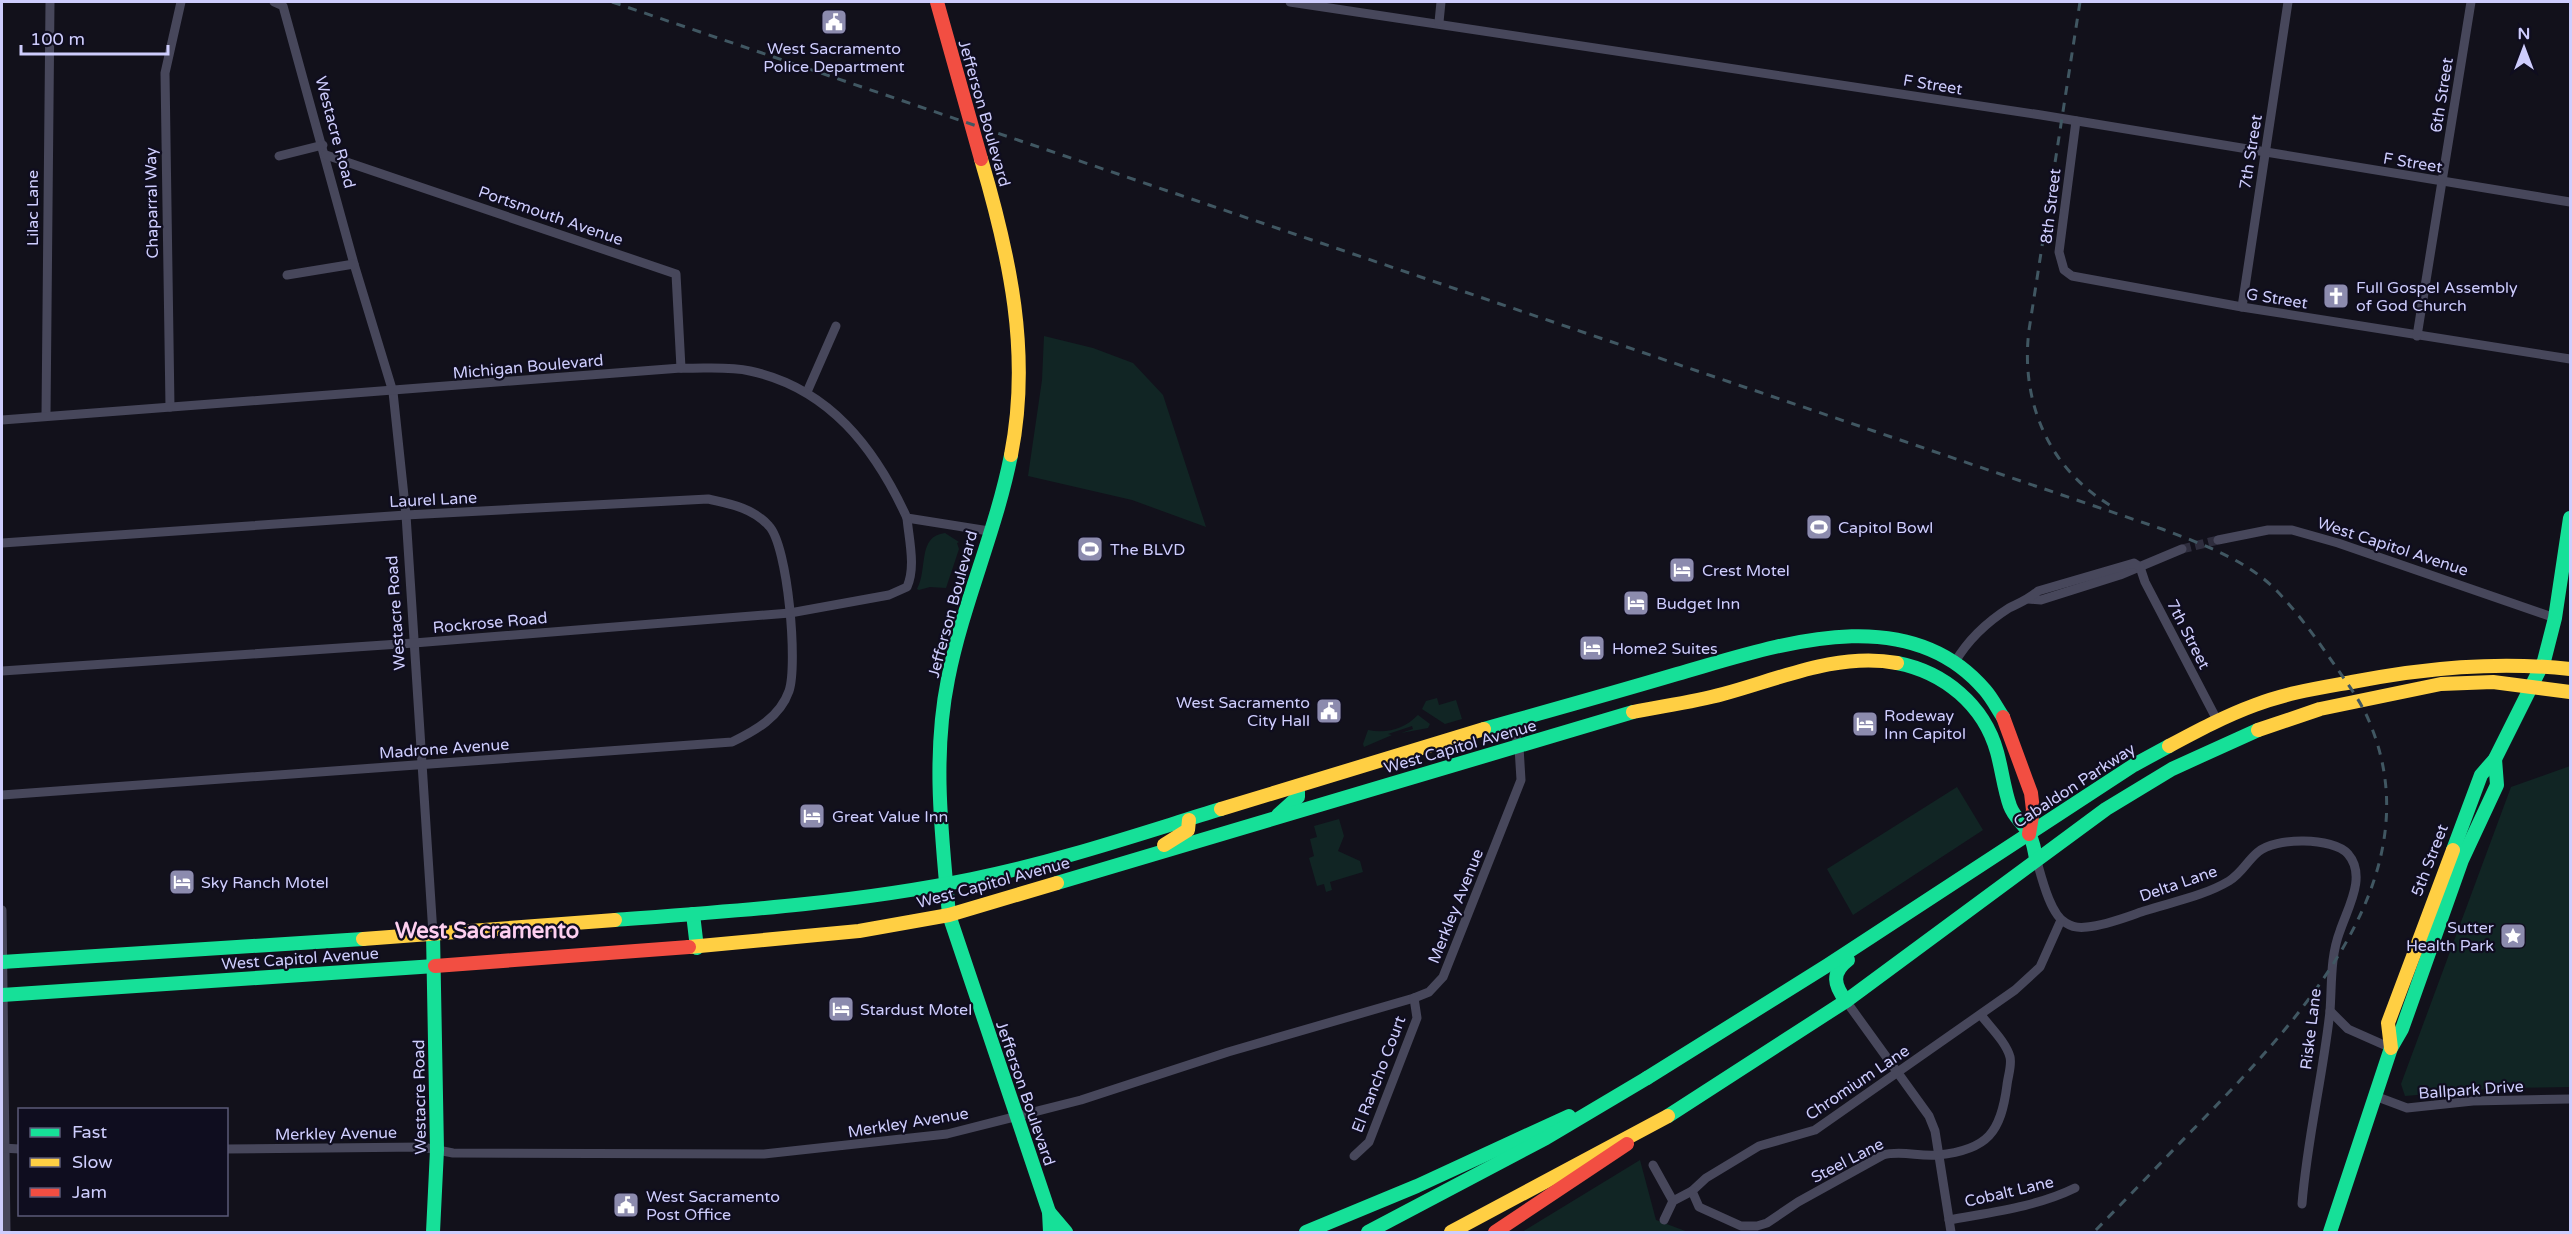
<svg xmlns="http://www.w3.org/2000/svg" width="2572" height="1234" font-family="'Varela Round',sans-serif">
<style>
.green{fill:#112524}
.lines{fill:none;stroke-linecap:round;stroke-linejoin:round}
.street-tunnel{stroke:#2e2d3d;stroke-width:9;stroke-dasharray:9 4.5;stroke-linecap:butt}
.street{stroke:#47475b;stroke-width:9}
.fast{stroke:#16e098;stroke-width:14}
.slow{stroke:#ffcf43;stroke-width:14}
.jam{stroke:#f24e42;stroke-width:14}
.rail{stroke:#405762;stroke-width:3;stroke-dasharray:9 8;stroke-linecap:butt}
.labels{text-anchor:middle;stroke-width:4.5;stroke-linejoin:round;paint-order:stroke}
.poi-label{font-size:16px;fill:#cecdfd;stroke:#0f0d1f;text-anchor:start}
.street-label{font-size:16px;fill:#cecdfd;stroke:#0f0d1f}
.district-label{font-size:22px;font-weight:bold;fill:#fdcff0;stroke:#0f0d1f}
</style>
<rect width="100%" height="100%" fill="#12111b"/>
<g class="green">
<polygon points="1044,336 1093,348 1133,363 1163,395 1206,527 1132,500 1028,476 1042,380"/>
<path d="M945 533 959 542 957 543 959 549 946 588 930 587 919 590 917 589C928 569 917 536 945 533Z"/>
<polygon points="1437,698 1439,705 1456,700 1462,719 1445,724 1422,709 1426,701"/>
<path d="M1418 715 1430 724 1428 728 1401 733 1413 729 1412 726 1388 734 1392 735 1364 747 1363 744 1368 730C1387 734 1404 729 1418 715Z"/>
<polygon points="2570,766 2570,1087 2498,1088 2405,1096 2401,1084 2511,787"/>
<polygon points="1957,787 1983,830 1853,915 1827,869"/>
<polygon points="1339,819 1344,836 1338,851 1360,861 1363,872 1330,882 1332,890 1326,892 1324,884 1317,886 1309,858 1314,856 1310,839 1317,837 1314,826"/>
<polygon points="1640,1160 1656,1220 1688,1232 1522,1232"/>
</g>
<g class="lines">
<polyline class="street-tunnel" points="2182,549 2218,540"/>
<g class="street">
<polyline points="274,2 283,6 354,264 393,392 406,515 433,934"/>
<polyline points="1290,2 2041,115 2570,202"/>
<polyline points="1439,22 1441,2"/>
<polyline points="2076,121 2059,252 2064,270 2072,276 2242,307 2570,359"/>
<polyline points="326,155 676,274 681,368"/>
<polyline points="279,156 323,145"/>
<polyline points="287,275 354,264"/>
<polyline points="2242,307 2288,2"/>
<polyline points="2417,336 2471,2"/>
<polyline points="807,392 836,326"/>
<polyline points="170,407 165,73 181,2"/>
<polyline points="46,415 50,2"/>
<path d="M2 420 681 368C703 369 728 366 750 371 829 388 875 448 907 518L989 531"/>
<polyline points="2218,540 2268,530 2292,530 2338,543 2555,618"/>
<path d="M2 543 406 515 708 499C731 504 753 508 769 526 788 546 798 665 789 691 780 717 755 731 732 742L2 795"/>
<polyline points="2028,599 2041,600 2120,575 2182,549"/>
<path d="M1955 662C1968 640 1987 622 2009 608 2019 603 2029 599 2038 591L2134 563 2140 567 2145 582 2217 720"/>
<path d="M2 671 414 643 790 613 889 595 907 587C916 567 909 540 907 518"/>
<path d="M2036 858C2041 875 2050 915 2066 923 2072 927 2080 928 2087 927 2107 925 2126 917 2144 911 2172 902 2204 896 2229 881 2242 873 2247 861 2258 852 2275 837 2333 837 2348 854 2367 876 2348 907 2340 931 2330 957 2332 984 2330 1011 2323 1076 2307 1139 2302 1204"/>
<polyline points="2,910 6,1232"/>
<polyline points="1846,1001 1929,1116 1935,1131 1951,1232"/>
<polyline points="2330,1011 2348,1029 2391,1048"/>
<path d="M1981 1015C1990 1027 2006 1042 2010 1057 2012 1065 2008 1076 2007 1085 2001 1132 1988 1150 1938 1155 1919 1157 1902 1150 1883 1155L1798 1202 1767 1223 1757 1226H1741L1699 1207 1692 1191 1706 1178 1759 1146 1815 1130 2015 990 2040 967 2061 920"/>
<polyline points="2375,1096 2407,1108 2473,1101 2570,1099"/>
<polyline points="2,1148 20,1149"/>
<polyline points="226,1149 422,1147 453,1153 764,1154 947,1134 1081,1100 1228,1052 1414,998 1429,992 1443,977 1521,780 1519,747 1512,724"/>
<polyline points="1354,1156 1369,1142 1417,1018 1414,998"/>
<polyline points="1653,1165 1673,1201"/>
<polyline points="1664,1220 1673,1201 1692,1191"/>
<path d="M1949 1220C1992 1212 2036 1207 2075 1188"/>
</g>
<g class="fast">
<path d="M1897 663C1944 672 1984 705 1997 752 2002 770 2004 789 2010 806 2014 817 2022 822 2028 832 2033 839 2034 849 2036 858"/>
<path d="M1484 729C1548 711 1613 693 1677 674 1773 647 1906 597 1985 690 1992 698 1997 708 2003 717"/>
<polyline points="1278,815 1298,797 1298,786"/>
<polyline points="2453,850 2481,775 2495,759 2544,661 2555,618 2570,518"/>
<polyline points="1057,883 1633,712"/>
<polyline points="693,914 697,948"/>
<path d="M949 915C942 836 932 758 948 679 963 603 996 531 1011 455"/>
<polyline points="949,915 1049,1212 1050,1232"/>
<path d="M615 920C734 911 854 903 972 879 1057 862 1139 834 1221 809"/>
<polyline points="433,934 437,1150 433,1232"/>
<polyline points="2,962 363,939"/>
<polyline points="2,995 435,966"/>
<path d="M1846 1001C1834 985 1831 973 1848 960"/>
<polyline points="1647,1078 1828,965 2134,765 2169,746"/>
<polyline points="1668,1116 1846,1001 2106,809 2172,769 2258,730"/>
<polyline points="1049,1212 1066,1232"/>
<polyline points="1306,1232 1417,1186 1569,1116"/>
<polyline points="1368,1232 1546,1138 1647,1078"/>
<polyline points="2330,1232 2391,1048 2402,1029 2462,860 2497,785 2495,759"/>
</g>
<g class="slow">
<path d="M981 159C1010 257 1031 354 1011 455"/>
<path d="M1633 712C1663 706 1694 702 1723 694 1779 679 1838 652 1897 663"/>
<polyline points="2258,730 2320,709 2441,684 2493,682 2570,692"/>
<path d="M2169 746C2197 731 2225 716 2255 705 2286 693 2319 688 2352 682 2425 668 2496 661 2570 669"/>
<polyline points="1221,809 1484,729"/>
<polyline points="1164,845 1188,830 1189,820"/>
<polyline points="363,939 615,920"/>
<polyline points="689,947 859,931 949,915 1057,883"/>
<polyline points="2391,1048 2388,1023 2453,850"/>
<polyline points="1451,1232 1668,1116"/>
</g>
<g class="jam">
<polyline points="937,2 981,159"/>
<polyline points="2003,717 2031,793 2033,810 2029,834"/>
<polyline points="435,966 689,947"/>
<polyline points="1495,1232 1627,1144"/>
</g>
<g class="rail">
<path d="M612 2 2162 529C2202 544 2247 560 2277 591 2299 614 2318 641 2336 667 2349 686 2363 704 2371 726 2431 874 2306 1012 2211 1111 2172 1151 2133 1192 2094 1232"/>
<path d="M2080 2 2029 330C2020 402 2049 470 2113 507"/>
</g>
</g>
<defs>
<symbol id="civic-square" viewBox="-11 -11 22 22"><rect x="-9" y="-9" width="18" height="18" rx="4" fill="#8c8bae" stroke="#0f0d1f"/><path d="M-.6-6.5H3V-4.5H.6V-3L4-1V1h2V6H-6V1h2V-1L-.6-3ZM-1.2 2.5V6h2.4V2.5Z" fill="#fff"/></symbol>
<symbol id="church-square" viewBox="-11 -11 22 22"><rect x="-9" y="-9" width="18" height="18" rx="4" fill="#8c8bae" stroke="#0f0d1f"/><path d="M-1.2-6h2.4v3.5h3.3v2.4h-3.3V6h-2.4V-.1h-3.3v-2.4h3.3Z" fill="#fff"/></symbol>
<symbol id="stadium-square" viewBox="-11 -11 22 22"><rect x="-9" y="-9" width="18" height="18" rx="4" fill="#8c8bae" stroke="#0f0d1f"/><path d="M0-5a6.5 5 0 1 0 0 10a6.5 5 0 1 0 0-10ZM-3.5-1.8h7v3.6h-7Z" fill="#fff"/></symbol>
<symbol id="hotel-square" viewBox="-11 -11 22 22"><rect x="-9" y="-9" width="18" height="18" rx="4" fill="#8c8bae" stroke="#0f0d1f"/><path d="M-6-4.5h1.5V1H6V5H4.5V3h-9V5H-6ZM-4 0a1.8 1.8 0 1 1 3.6 0ZM.5 0V-2.5h3Q6-2.5 6 0Z" fill="#fff"/></symbol>
<symbol id="sight-square" viewBox="-11 -11 22 22"><rect x="-9" y="-9" width="18" height="18" rx="4" fill="#8c8bae" stroke="#0f0d1f"/><path d="M0-6L1.8-2.2L6-1.7L2.9 1.2L3.7 5.4L0 3.3L-3.7 5.4L-2.9 1.2L-6-1.7L-1.8-2.2Z" fill="#fff"/></symbol>
</defs>
<g fill-rule="evenodd">
<use href="#civic-square" x="819" y="7" width="30" height="30"/>
<use href="#church-square" x="2321" y="281" width="30" height="30"/>
<use href="#stadium-square" x="1804" y="512" width="30" height="30"/>
<use href="#stadium-square" x="1075" y="534" width="30" height="30"/>
<use href="#hotel-square" x="1667" y="555" width="30" height="30"/>
<use href="#hotel-square" x="1621" y="588" width="30" height="30"/>
<use href="#hotel-square" x="1577" y="633" width="30" height="30"/>
<use href="#civic-square" x="1314" y="696" width="30" height="30"/>
<use href="#hotel-square" x="1850" y="709" width="30" height="30"/>
<use href="#hotel-square" x="797" y="801" width="30" height="30"/>
<use href="#hotel-square" x="167" y="867" width="30" height="30"/>
<use href="#sight-square" x="2498" y="921" width="30" height="30"/>
<use href="#hotel-square" x="826" y="994" width="30" height="30"/>
<use href="#civic-square" x="611" y="1190" width="30" height="30"/>
</g>
<g class="labels">
<g class="poi-label">
<text x="834" y="54" text-anchor="middle">West Sacramento<tspan x="834" dy="18">Police Department</tspan></text>
<text x="2356" y="293">Full Gospel Assembly<tspan x="2356" dy="18">of God Church</tspan></text>
<text x="1838" y="533">Capitol Bowl</text>
<text x="1110" y="555">The BLVD</text>
<text x="1702" y="576">Crest Motel</text>
<text x="1656" y="609">Budget Inn</text>
<text x="1612" y="654">Home2 Suites</text>
<text x="1310" y="708" text-anchor="end">West Sacramento<tspan x="1310" dy="18">City Hall</tspan></text>
<text x="1884" y="721">Rodeway<tspan x="1884" dy="18">Inn Capitol</tspan></text>
<text x="832" y="822">Great Value Inn</text>
<text x="201" y="888">Sky Ranch Motel</text>
<text x="2494" y="933" text-anchor="end">Sutter<tspan x="2494" dy="18">Health Park</tspan></text>
<text x="860" y="1015">Stardust Motel</text>
<text x="646" y="1202">West Sacramento<tspan x="646" dy="18">Post Office</tspan></text>
</g>
<g class="street-label">
<text transform="translate(1933 84) rotate(9)" y="6">F Street</text>
<text transform="translate(2441 95) rotate(-81)" y="6">6th Street</text>
<text transform="translate(985 113) rotate(74)" y="6">Jefferson Boulevard</text>
<text transform="translate(336 132) rotate(75)" y="6">Westacre Road</text>
<text transform="translate(2250 152) rotate(-81)" y="6">7th Street</text>
<text transform="translate(2413 162) rotate(9)" y="6">F Street</text>
<text transform="translate(151 203) rotate(-91)" y="6">Chaparral Way</text>
<text transform="translate(2050 206) rotate(-83)" y="6">8th Street</text>
<text transform="translate(32 208) rotate(-90)" y="6">Lilac Lane</text>
<text transform="translate(551 215) rotate(19)" y="6">Portsmouth Avenue</text>
<text transform="translate(2277 298) rotate(9)" y="6">G Street</text>
<text transform="translate(528 366) rotate(-5)" y="6">Michigan Boulevard</text>
<text transform="translate(433 499) rotate(-3)" y="6">Laurel Lane</text>
<text transform="translate(2393 546) rotate(18)" y="6">West Capitol Avenue</text>
<text transform="translate(952 604) rotate(-75)" y="6">Jefferson Boulevard</text>
<text transform="translate(395 613) rotate(-94)" y="6">Westacre Road</text>
<text transform="translate(490 622) rotate(-5)" y="6">Rockrose Road</text>
<text transform="translate(2189 634) rotate(63)" y="6">7th Street</text>
<text transform="translate(1460 746) rotate(-16)" y="6">West Capitol Avenue</text>
<text transform="translate(444 748) rotate(-4)" y="6">Madrone Avenue</text>
<text transform="translate(2074 785) rotate(-33)" y="6">Cabaldon Parkway</text>
<text transform="translate(2429 860) rotate(-69)" y="6">5th Street</text>
<text transform="translate(993 882) rotate(-15)" y="6">West Capitol Avenue</text>
<text transform="translate(2178 883) rotate(-19)" y="6">Delta Lane</text>
<text transform="translate(1455 906) rotate(-68)" y="6">Merkley Avenue</text>
<text transform="translate(300 958) rotate(-4)" y="6">West Capitol Avenue</text>
<text transform="translate(2310 1029) rotate(-83)" y="6">Riske Lane</text>
<text transform="translate(1378 1074) rotate(-69)" y="6">El Rancho Court</text>
<text transform="translate(1857 1082) rotate(-34)" y="6">Chromium Lane</text>
<text transform="translate(2471 1089) rotate(-4)" y="6">Ballpark Drive</text>
<text transform="translate(1026 1093) rotate(71)" y="6">Jefferson Boulevard</text>
<text transform="translate(419 1097) rotate(-91)" y="6">Westacre Road</text>
<text transform="translate(908 1122) rotate(-9)" y="6">Merkley Avenue</text>
<text transform="translate(336 1133) rotate(-1)" y="6">Merkley Avenue</text>
<text transform="translate(1847 1160) rotate(-27)" y="6">Steel Lane</text>
<text transform="translate(2009 1191) rotate(-13)" y="6">Cobalt Lane</text>
</g>
<g class="district-label">
<text x="487" y="938">West Sacramento</text>
</g>
</g>
<rect width="2572" height="1234" fill="none" stroke="#cecdfd" stroke-width="6"/>
<rect x="18" y="1108" width="210" height="108" fill="#0f0d1f" stroke="#5b5a78" stroke-width="1.5"/>
<rect x="30" y="1128" width="30" height="9" fill="#16e098" stroke="#5b5a78" stroke-width="1.5"/>
<text x="72" y="1138" font-size="18" fill="#cecdfd">Fast</text>
<rect x="30" y="1158" width="30" height="9" fill="#ffcf43" stroke="#5b5a78" stroke-width="1.5"/>
<text x="72" y="1168" font-size="18" fill="#cecdfd">Slow</text>
<rect x="30" y="1188" width="30" height="9" fill="#f24e42" stroke="#5b5a78" stroke-width="1.5"/>
<text x="72" y="1198" font-size="18" fill="#cecdfd">Jam</text>
<g transform="translate(2524 48)" stroke="#0f0d1f" stroke-width="4.5" paint-order="stroke">
<path d="M0-4.5L10 22L0 15L-10 22Z" fill="#cecdfd"/>
<text y="-9" font-size="16" font-weight="bold" text-anchor="middle" fill="#cecdfd">N</text>
</g>
<path d="M21 45v9h147v-9" fill="none" stroke="#cecdfd" stroke-width="3"/>
<text x="30" y="45" font-size="18" fill="#cecdfd" stroke="#0f0d1f" stroke-width="4.5" paint-order="stroke">100 m</text>
</svg>
